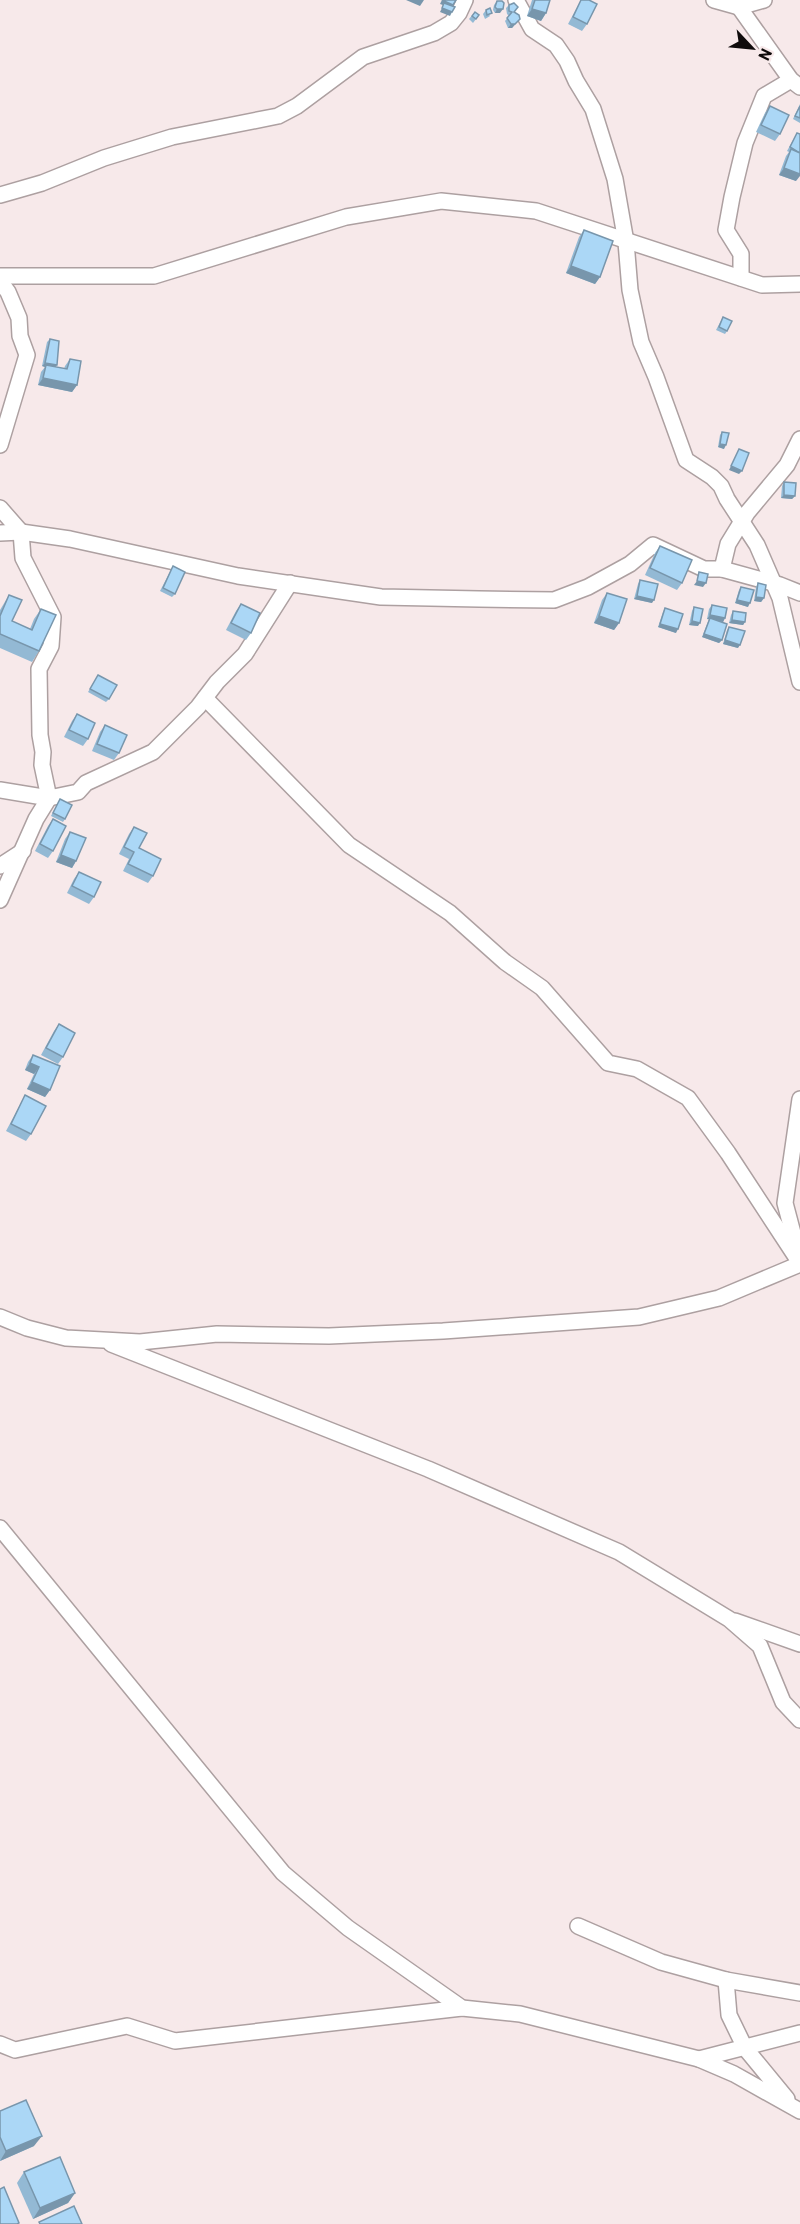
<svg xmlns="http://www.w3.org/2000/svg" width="800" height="2224" font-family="Barlow,sans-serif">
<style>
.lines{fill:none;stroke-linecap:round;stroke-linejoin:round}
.street-casing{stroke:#ada0a1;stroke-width:18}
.street{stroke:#fff;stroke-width:15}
.wall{fill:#93b9d4}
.shaded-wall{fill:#7896ac}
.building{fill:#abd7f6;stroke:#7896ac;stroke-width:1.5}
</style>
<rect width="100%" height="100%" fill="#f7e9ea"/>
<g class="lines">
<defs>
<g id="street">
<polyline points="516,0 532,29 556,45 567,61 576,81 593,109 615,179 626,242 630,290 641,342 656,377 686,460 712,477 721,486 727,499 757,545 780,598 800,682"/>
<polyline points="714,0 739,7 764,0"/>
<polyline points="734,0 791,80 800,87"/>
<polyline points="0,195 42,183 104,158 172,137 278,116 297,106 363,57 434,33 451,23 459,13 465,0"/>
<polyline points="0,276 154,276 346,217 441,201 536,211 762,285 800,284"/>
<polyline points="741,278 741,254 726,230 732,197 745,143 764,96 791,80"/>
<polyline points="0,281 8,292 19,318 20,336 27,355 0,445"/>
<polyline points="800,439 787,465 747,513 728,544 722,569 780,585 800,593"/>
<polyline points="0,508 21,532 23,558 53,617 51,646 39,669 40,735 43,752 42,765 49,798 36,819 0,900"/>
<polyline points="0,533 21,532 70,539 238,576 381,597 479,599 554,600 588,587 630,564 653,545 704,569 722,569"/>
<polyline points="205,698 349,845 450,913 505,962 542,988 608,1063 637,1069 688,1098 728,1153 800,1263"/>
<polyline points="0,790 49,798 78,792 86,783 153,752 198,707 217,682 245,654 290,583"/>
<polyline points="0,866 23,851"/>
<polyline points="798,1252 785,1203 800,1099"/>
<polyline points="0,1317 27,1328 66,1338 140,1342 217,1334 329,1336 443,1331 639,1317 719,1298 800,1264"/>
<polyline points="111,1344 428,1469 619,1552 729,1619 760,1646 783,1702 800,1720"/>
<polyline points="0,1528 283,1873 348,1928 462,2008 520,2014 699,2059 734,2074 800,2111"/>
<polyline points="735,1621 800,1644"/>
<polyline points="578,1926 661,1962 726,1980 800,1993"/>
<polyline points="726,1980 729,2015 745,2048 787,2099"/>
<polyline points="0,2044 15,2050 127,2026 175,2041 462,2008"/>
<polyline points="699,2059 800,2033"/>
</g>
</defs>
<use href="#street" class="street-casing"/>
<use href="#street" class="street"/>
</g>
<g class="wall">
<polygon points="532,0 550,0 546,13 541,21 527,16"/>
<polygon points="581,0 589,0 587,24 582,31 568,24"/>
<polygon points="497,1 500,13 495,13 493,10 494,5"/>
<polygon points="509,5 514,12 517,22 512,28 508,28 505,21 509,16 507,14 506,8"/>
<polygon points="486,10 490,16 485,19 483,14"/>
<polygon points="475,12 479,15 473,23 469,19"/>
<polygon points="800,104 800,123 793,119"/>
<polygon points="770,106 780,134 775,141 756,132 765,113"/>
<polygon points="797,133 796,181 779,175 786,156 789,152 787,151"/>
<polygon points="584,230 600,277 595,284 566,273 579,237"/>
<polygon points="723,317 727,331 725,334 716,330"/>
<polygon points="50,339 57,365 55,367 64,369 65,366 70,359 77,385 72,392 38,385 41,372 45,367 42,366 47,342"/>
<polygon points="722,432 724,449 718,447 720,435"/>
<polygon points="784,482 795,496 792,499 781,498 782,486"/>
<polygon points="660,546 682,583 677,590 645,575 655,553"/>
<polygon points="173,566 175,594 172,597 160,591"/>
<polygon points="640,580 652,603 634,599 638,584"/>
<polygon points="758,583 764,598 761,602 754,601 756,587"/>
<polygon points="741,587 748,607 735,603 739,590"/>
<polygon points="607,593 619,623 614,630 594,623 602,600"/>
<polygon points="9,595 12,621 30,629 34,619 41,609 39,651 32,662 0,648 0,610"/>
<polygon points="241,604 251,633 246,640 226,630 236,611"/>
<polygon points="712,605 725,618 723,622 722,640 719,643 702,637 709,619 707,619 709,609"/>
<polygon points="694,607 698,626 689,625 692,611"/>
<polygon points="665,608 676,633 658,627 663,612"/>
<polygon points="733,611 745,622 743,625 729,623 731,615"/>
<polygon points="729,627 738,648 723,644 727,630"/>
<polygon points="96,679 109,699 106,702 88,692"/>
<polygon points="77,714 88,739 83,746 64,737 72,721"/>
<polygon points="105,725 119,753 114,760 92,751 100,732"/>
<polygon points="60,799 65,819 63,822 51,816"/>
<polygon points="53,819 53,851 48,858 35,851 48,826"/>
<polygon points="134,827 139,848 153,876 148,883 123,871 129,859 119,854 129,834"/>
<polygon points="70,832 76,861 72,868 56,862 65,839"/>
<polygon points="79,872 94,897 89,904 67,893 74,879"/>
<polygon points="59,1024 63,1057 58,1064 41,1055 54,1031"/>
<polygon points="33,1055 50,1090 45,1097 27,1089 34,1074 25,1070 28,1062"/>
<polygon points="25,1095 31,1134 26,1141 6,1131 21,1103"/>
<polygon points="0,2111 34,2146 0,2161"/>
<polygon points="24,2172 75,2193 68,2203 33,2219 17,2183"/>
</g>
<g class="shaded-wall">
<polygon points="406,0 424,0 420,6"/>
<polygon points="442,0 453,5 451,8 444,3 443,5 440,4"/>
<polygon points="442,8 452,12 450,16 440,12"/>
<polygon points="497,9 503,9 500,13 495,13"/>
<polygon points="532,9 546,13 541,21 527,16"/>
<polygon points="520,19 512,28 508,28 511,24"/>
<polygon points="784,168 800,174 800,176 796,181 779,175"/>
<polygon points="571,266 600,277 595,284 566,273"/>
<polygon points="45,363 57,365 54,369 46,365 45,367 42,366"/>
<polygon points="43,378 77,385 72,392 38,385"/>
<polygon points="720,444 726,445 724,449 718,447"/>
<polygon points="731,466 742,471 739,474 729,470"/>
<polygon points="784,495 795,496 792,499 781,498"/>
<polygon points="697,581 706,583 703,587 694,585"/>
<polygon points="637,596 654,600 652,603 634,599"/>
<polygon points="756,597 764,598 761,602 754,601"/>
<polygon points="737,600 750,603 748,607 735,603"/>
<polygon points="710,615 725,618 723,622 707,619"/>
<polygon points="599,616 619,623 614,630 594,623"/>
<polygon points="732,620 745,622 743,625 729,623"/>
<polygon points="692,621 700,623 698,626 689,625"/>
<polygon points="660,624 678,629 676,633 658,627"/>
<polygon points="704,634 722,640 719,643 702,637"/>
<polygon points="725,640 740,645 738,648 723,644"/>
<polygon points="61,855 76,861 72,868 56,862"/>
<polygon points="30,1063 39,1067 34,1074 25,1070"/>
<polygon points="32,1082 50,1090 45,1097 27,1089"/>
<polygon points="42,2136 34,2146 0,2161 6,2151"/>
<polygon points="75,2193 68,2203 33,2219 40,2208"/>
</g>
<g class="building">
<polygon points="442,0 456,0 453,5"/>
<polygon points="535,0 550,0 546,13 532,9"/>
<polygon points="581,0 589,0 597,4 587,24 573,17"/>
<polygon points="497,1 502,1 504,3 503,9 497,9 495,7"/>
<polygon points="444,3 455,7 452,12 442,8"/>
<polygon points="514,3 518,7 514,12 519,15 520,19 515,24 511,24 507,18 512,12 509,11 509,5"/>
<polygon points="490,8 492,13 487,15 486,10"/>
<polygon points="475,12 479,15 476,19 472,16"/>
<polygon points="770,106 789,115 780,134 761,125"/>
<polygon points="800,106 800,118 795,116"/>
<polygon points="797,133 800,134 800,153 790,147"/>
<polygon points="791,149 800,153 800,174 784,168"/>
<polygon points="584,230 613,241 600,277 571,266"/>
<polygon points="723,317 732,321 727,331 719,327"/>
<polygon points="50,339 59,341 57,365 45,363"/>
<polygon points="70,359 81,361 77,385 43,378 46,365 67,369"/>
<polygon points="722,432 729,433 726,445 720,444"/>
<polygon points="739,449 749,453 742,471 731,466"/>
<polygon points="784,482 796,483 795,496 784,495"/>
<polygon points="660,546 692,560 682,583 650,568"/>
<polygon points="173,566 185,572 175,594 163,588"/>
<polygon points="699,572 708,574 706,583 697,581"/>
<polygon points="640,580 658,584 654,600 637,596"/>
<polygon points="758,583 766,585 764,598 756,597"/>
<polygon points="741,587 754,590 750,603 737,600"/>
<polygon points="607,593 627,599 619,623 599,616"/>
<polygon points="9,595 22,600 12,621 32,630 41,609 56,615 39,651 0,634 0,616"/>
<polygon points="241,604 260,613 251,633 231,623"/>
<polygon points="712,605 727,608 725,618 710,615"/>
<polygon points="694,607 703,609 700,623 692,621"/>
<polygon points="665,608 683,614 678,629 660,624"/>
<polygon points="733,611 746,613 745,622 732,620"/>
<polygon points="710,618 727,624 722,640 704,634"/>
<polygon points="729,627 745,631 740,645 725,640"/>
<polygon points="98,675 117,685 109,699 90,689"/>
<polygon points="77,714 95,723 88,739 69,730"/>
<polygon points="105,725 127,735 119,753 97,744"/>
<polygon points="60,799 72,805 65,819 53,813"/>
<polygon points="53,819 66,826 53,851 40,844"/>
<polygon points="134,827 147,833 139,848 161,859 153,876 128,864 134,852 124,847"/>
<polygon points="70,832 86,838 76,861 61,855"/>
<polygon points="79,872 101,882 94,897 72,886"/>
<polygon points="59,1024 75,1033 63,1057 46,1048"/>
<polygon points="33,1055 60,1066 50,1090 32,1082 39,1067 30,1063"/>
<polygon points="25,1095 46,1106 31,1134 11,1124"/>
<polygon points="26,2100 42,2136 6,2151 0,2137 0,2111"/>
<polygon points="60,2157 75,2193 40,2208 24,2172"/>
<polygon points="4,2187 19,2223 17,2224 0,2224 0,2189"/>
<polygon points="74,2206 82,2224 40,2224 39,2222"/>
</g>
<g transform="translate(752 48) rotate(116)" stroke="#f7e9ea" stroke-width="4.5" paint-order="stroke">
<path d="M0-4.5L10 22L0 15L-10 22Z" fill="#0f0b0b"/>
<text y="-9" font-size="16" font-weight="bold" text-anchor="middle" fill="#0f0b0b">N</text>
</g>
</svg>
